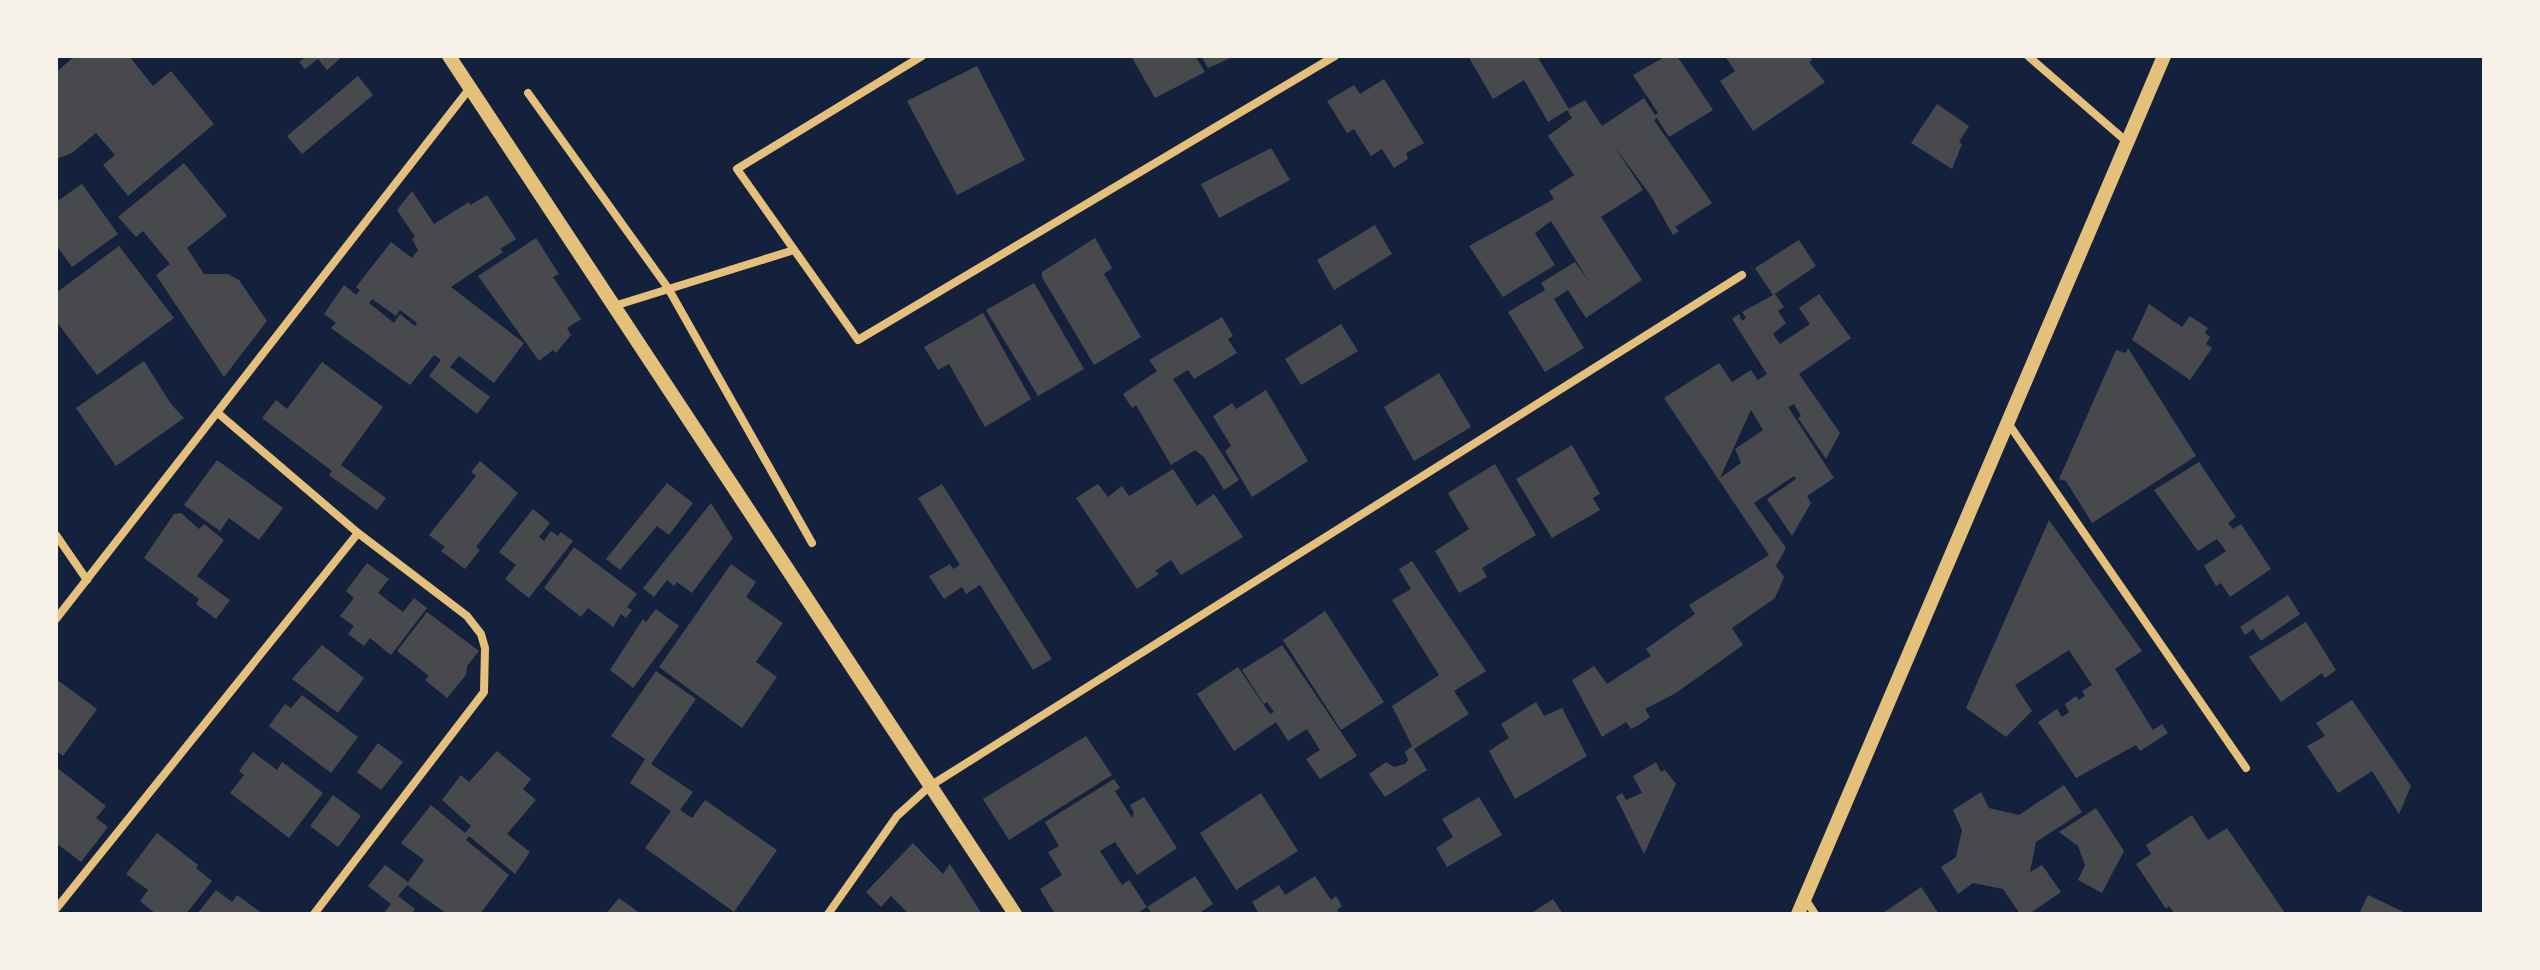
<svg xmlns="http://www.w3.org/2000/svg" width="2540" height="970" font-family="Merriweather,serif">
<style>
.building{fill:#48494c;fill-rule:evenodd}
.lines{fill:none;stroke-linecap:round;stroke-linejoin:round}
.minor{stroke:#e5c07b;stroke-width:8}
.tertiary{stroke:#e5c07b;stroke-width:14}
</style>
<rect width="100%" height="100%" fill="#14213d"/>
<g class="building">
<polygon points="75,56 129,56 153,86 171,71 214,124 128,196 103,165 115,155 96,133 72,153 56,159 56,72"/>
<polygon points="307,56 343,56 327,70 318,59 305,69 299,62"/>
<polygon points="1131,56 1195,56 1205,72 1155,98"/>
<polygon points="1201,56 1235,56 1208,68"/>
<polygon points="1468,56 1537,56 1569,109 1548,122 1524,80 1493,99"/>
<polygon points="1666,56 1677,56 1713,110 1669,137 1657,118 1654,120 1712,203 1675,227 1679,231 1673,235 1651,196 1614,146 1643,190 1601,217 1642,280 1586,318 1568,290 1554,299 1584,348 1545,372 1508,312 1545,290 1541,283 1575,262 1590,283 1551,221 1535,233 1555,265 1503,297 1469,246 1554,199 1549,191 1574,175 1548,136 1572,118 1567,110 1585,100 1602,126 1644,98 1655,115 1658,113 1633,75"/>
<polygon points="1725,56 1809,56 1812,60 1809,62 1825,82 1753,131 1720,81 1735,71"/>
<polygon points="977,66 1025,160 957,195 907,101"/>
<polygon points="358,76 373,95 302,154 287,136"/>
<polygon points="1384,79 1424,143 1406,153 1408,159 1394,168 1382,149 1371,156 1354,129 1347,133 1327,101 1354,85 1360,94"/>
<polygon points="1937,104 1969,126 1959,142 1962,144 1952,169 1911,143"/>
<polygon points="1271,148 1290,180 1219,218 1201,184"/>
<polygon points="184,163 227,216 187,248 204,274 228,274 239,280 267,321 224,377 156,275 170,264 143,231 136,237 118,217"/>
<polygon points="82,184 118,234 72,267 56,245 56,202"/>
<path d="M412 191 434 224 469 202 470 205 487 195 516 239 500 249 503 252 451 287 524 343 494 383 459 356 450 367 490 397 477 414 429 376 441 360 434 355 410 385 331 328 336 323 324 314 344 285 356 295 360 290 356 287 391 242 412 258 418 250 412 239 415 237 397 210ZM372 299 396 316 400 310 417 323 415 326 400 314 394 323 369 303Z"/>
<polygon points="1375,225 1392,254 1334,290 1317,260"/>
<polygon points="536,238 559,274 553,277 581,319 567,328 571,335 556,353 553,350 539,361 478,276"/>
<polygon points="1095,238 1112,268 1104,274 1141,337 1094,365 1042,277 1042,272"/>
<polygon points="1799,240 1816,266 1773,295 1755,268"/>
<polygon points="119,246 174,318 97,375 56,321 56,293"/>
<polygon points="1034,283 1084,369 1038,396 986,310"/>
<path d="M1775 294 1784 307 1778 311 1786 323 1773 334 1780 344 1810 324 1799 308 1819 294 1851 338 1799 374 1840 433 1826 459 1798 418 1801 416 1794 404 1788 407 1834 478 1807 496 1811 503 1792 536 1767 499 1796 479 1794 476 1754 503 1786 548 1776 566 1784 577 1775 598 1732 628 1743 645 1676 693 1645 709 1650 717 1639 725 1631 729 1626 722 1602 737 1572 680 1594 666 1607 684 1636 665 1651 656 1646 649 1695 614 1689 605 1769 555 1664 398 1719 363 1732 382 1751 370 1758 380 1767 374 1732 319 1739 314 1742 321 1746 318 1742 312ZM1751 410 1763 430 1735 449 1741 463 1720 478Z"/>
<polygon points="2149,304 2182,327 2190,316 2208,328 2205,333 2210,337 2206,344 2212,348 2190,380 2132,340"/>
<polygon points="983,313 1031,399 985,427 949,364 938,370 924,347"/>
<polygon points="1222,317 1233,336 1228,339 1237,353 1194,379 1188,370 1173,379 1239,480 1224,490 1204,457 1195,450 1171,465 1136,405 1132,408 1123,394 1157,371 1149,360"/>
<polygon points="1341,324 1358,351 1301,385 1285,359"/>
<polygon points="2128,348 2196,456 2092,523 2066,481 2059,479 2116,350 2126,353"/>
<polygon points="144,361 171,404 184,418 116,466 76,408"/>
<polygon points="322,362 383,407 341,465 386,498 377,510 329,475 332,471 262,418 276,400 287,409"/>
<polygon points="1439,373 1471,427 1414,461 1384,407"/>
<polygon points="1266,390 1308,461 1252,497 1225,451 1231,446 1213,416 1232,403 1236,409"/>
<polygon points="1572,445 1600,494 1593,498 1600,510 1552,538 1516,479"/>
<polygon points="217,460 283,508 259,540 229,518 220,531 184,505"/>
<polygon points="480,461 518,493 476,547 480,550 465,569 441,551 445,547 429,535 476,476 471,472"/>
<polygon points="2199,462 2236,517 2228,523 2233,529 2241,524 2271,569 2230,597 2221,583 2216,586 2204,566 2226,551 2217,539 2198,551 2154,490"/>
<polygon points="1495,464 1536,535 1482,568 1487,577 1459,593 1435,551 1469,529 1448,493"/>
<polygon points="1173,469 1197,506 1214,494 1243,537 1181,575 1171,560 1155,571 1159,574 1137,589 1076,498 1098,484 1108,497 1122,486 1129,496"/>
<polygon points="667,483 693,503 669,535 657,526 620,570 606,559"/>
<polygon points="942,484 1052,659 1033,670 980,585 966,594 962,587 944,599 929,576 950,564 953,569 960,565 918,498"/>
<polygon points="711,503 733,538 692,593 677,582 674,586 667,580 654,597 643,588"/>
<polygon points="533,509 550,523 539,537 544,541 551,531 558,536 561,532 573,541 529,598 505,579 516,565 499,552"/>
<polygon points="181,513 199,529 204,524 224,540 197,576 230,600 216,619 196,604 199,599 144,558 174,514"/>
<polygon points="2049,520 2142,651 2115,669 2153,730 2162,724 2168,733 2140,751 2136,745 2076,778 2038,722 2057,709 2062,717 2069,712 2065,704 2076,696 2079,700 2085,696 2082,691 2092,685 2069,650 2015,685 2032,711 2006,737 1966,708"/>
<polygon points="574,547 637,594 627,607 632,610 626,618 621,614 613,627 588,608 581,617 544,588"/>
<polygon points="1412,561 1486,671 1454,691 1469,714 1414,749 1427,770 1385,797 1369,774 1386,762 1394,767 1405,764 1408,760 1405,752 1412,746 1392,706 1439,675 1392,600 1411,589 1399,569"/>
<polygon points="367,563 389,579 378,593 403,612 414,598 427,608 391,655 370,638 364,646 348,634 354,626 340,616 354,598 346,591"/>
<polygon points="731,564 756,582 746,597 783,623 756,662 777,677 742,728 659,667"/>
<polygon points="2288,595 2300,614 2261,641 2253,629 2245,635 2240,627"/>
<polygon points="656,609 679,626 633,688 610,670 643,619 646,622"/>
<polygon points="1325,611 1384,702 1341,730 1283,640"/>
<polygon points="427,612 479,651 467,666 466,675 447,698 425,680 429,676 397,651"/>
<polygon points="2306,622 2336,670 2325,678 2322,673 2281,702 2249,657"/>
<polygon points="322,645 364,678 338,713 292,679"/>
<polygon points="1282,645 1357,756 1320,779 1306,759 1320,750 1307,729 1288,741 1276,722 1234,751 1197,694 1238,667 1270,714 1274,712 1267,702 1264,704 1242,670"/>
<polygon points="656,671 696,699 651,764 693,792 680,810 692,818 705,800 777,850 734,912 645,848 671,811 630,783 645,759 611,736"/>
<polygon points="56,679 97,709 63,756 56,751"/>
<polygon points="302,695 358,737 331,773 269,726 285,704 291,708"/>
<polygon points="2352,700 2411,786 2399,814 2372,771 2338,793 2307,746 2325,736 2316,723"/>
<polygon points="1536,702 1544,716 1562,708 1587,756 1515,799 1489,751 1509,738 1501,724"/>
<polygon points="1086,736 1112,775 1009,840 983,799"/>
<polygon points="378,743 403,762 381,790 357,772"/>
<polygon points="497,751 531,779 523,789 536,800 507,834 530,852 515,874 469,836 466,840 509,875 480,914 447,914 407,885 398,896 415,909 411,914 383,914 391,904 368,886 385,865 408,882 424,860 401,843 431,805 465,833 471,826 442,800 461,775 469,782"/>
<polygon points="253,752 277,770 282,762 323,793 289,838 230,793 244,775 239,771"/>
<polygon points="1656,762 1661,772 1665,770 1676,784 1644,854 1616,797 1622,793 1626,800 1642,793 1633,776"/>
<polygon points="56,767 106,806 96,818 108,827 81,862 56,843"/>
<polygon points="1114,779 1120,788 1115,791 1132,818 1134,813 1130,805 1144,797 1177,848 1137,875 1115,842 1100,851 1122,885 1129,880 1147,907 1136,914 1055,914 1040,889 1062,875 1048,852 1059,846 1045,822"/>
<polygon points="2064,785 2082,812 2036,842 2030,872 2042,865 2061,892 2029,914 2020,914 2003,889 1973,883 1958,894 1941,867 1956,857 1962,830 1953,810 1981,792 1989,808 2019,815"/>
<polygon points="1261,793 1298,851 1236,890 1200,833"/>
<polygon points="333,795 361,816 338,847 310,826"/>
<polygon points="1479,797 1502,835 1447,867 1436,848 1453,837 1442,819"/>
<polygon points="2096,808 2124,851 2102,893 2078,880 2085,865 2078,846 2059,832"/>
<polygon points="2192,815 2208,840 2227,828 2285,913 2175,914 2169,906 2166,909 2136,864 2151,854 2146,845"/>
<polygon points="157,833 198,865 196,868 212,881 186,914 156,914 140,901 148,890 126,874"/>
<polygon points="913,843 943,874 950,864 982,914 909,914 891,896 881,907 866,892"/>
<polygon points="1195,876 1213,904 1198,914 1152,914 1147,907"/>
<polygon points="1315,876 1331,900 1336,896 1342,906 1337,910 1340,914 1259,914 1252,902 1279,885 1285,895"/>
<polygon points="1921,887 1939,914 1881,914 1892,907"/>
<polygon points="216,890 232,902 237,895 263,914 197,914"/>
<polygon points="2368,895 2408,914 2359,914"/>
<polygon points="619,898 641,914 606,914"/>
<polygon points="1553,899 1563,914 1530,914"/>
</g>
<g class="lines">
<g class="minor">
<polyline points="922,56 737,169 858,340 1335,56"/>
<polyline points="2028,56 2126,141"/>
<polyline points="528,93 668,288 812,543"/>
<polyline points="614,306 794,250"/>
<polyline points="219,414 358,533 467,616 481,634 485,648 484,692 314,914"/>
<polyline points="2008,423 2246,768"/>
<polyline points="56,535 87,580"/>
<polyline points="56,619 470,88"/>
<polyline points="1805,899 1815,914"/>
<polyline points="56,909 358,533"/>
<polyline points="828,914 897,816 930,786 1742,275"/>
</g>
<g class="tertiary">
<polyline points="449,56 1015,914"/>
<polyline points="1798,914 2164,56"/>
</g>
</g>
<rect width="2540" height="970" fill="none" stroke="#f6f1e7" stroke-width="116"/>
</svg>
